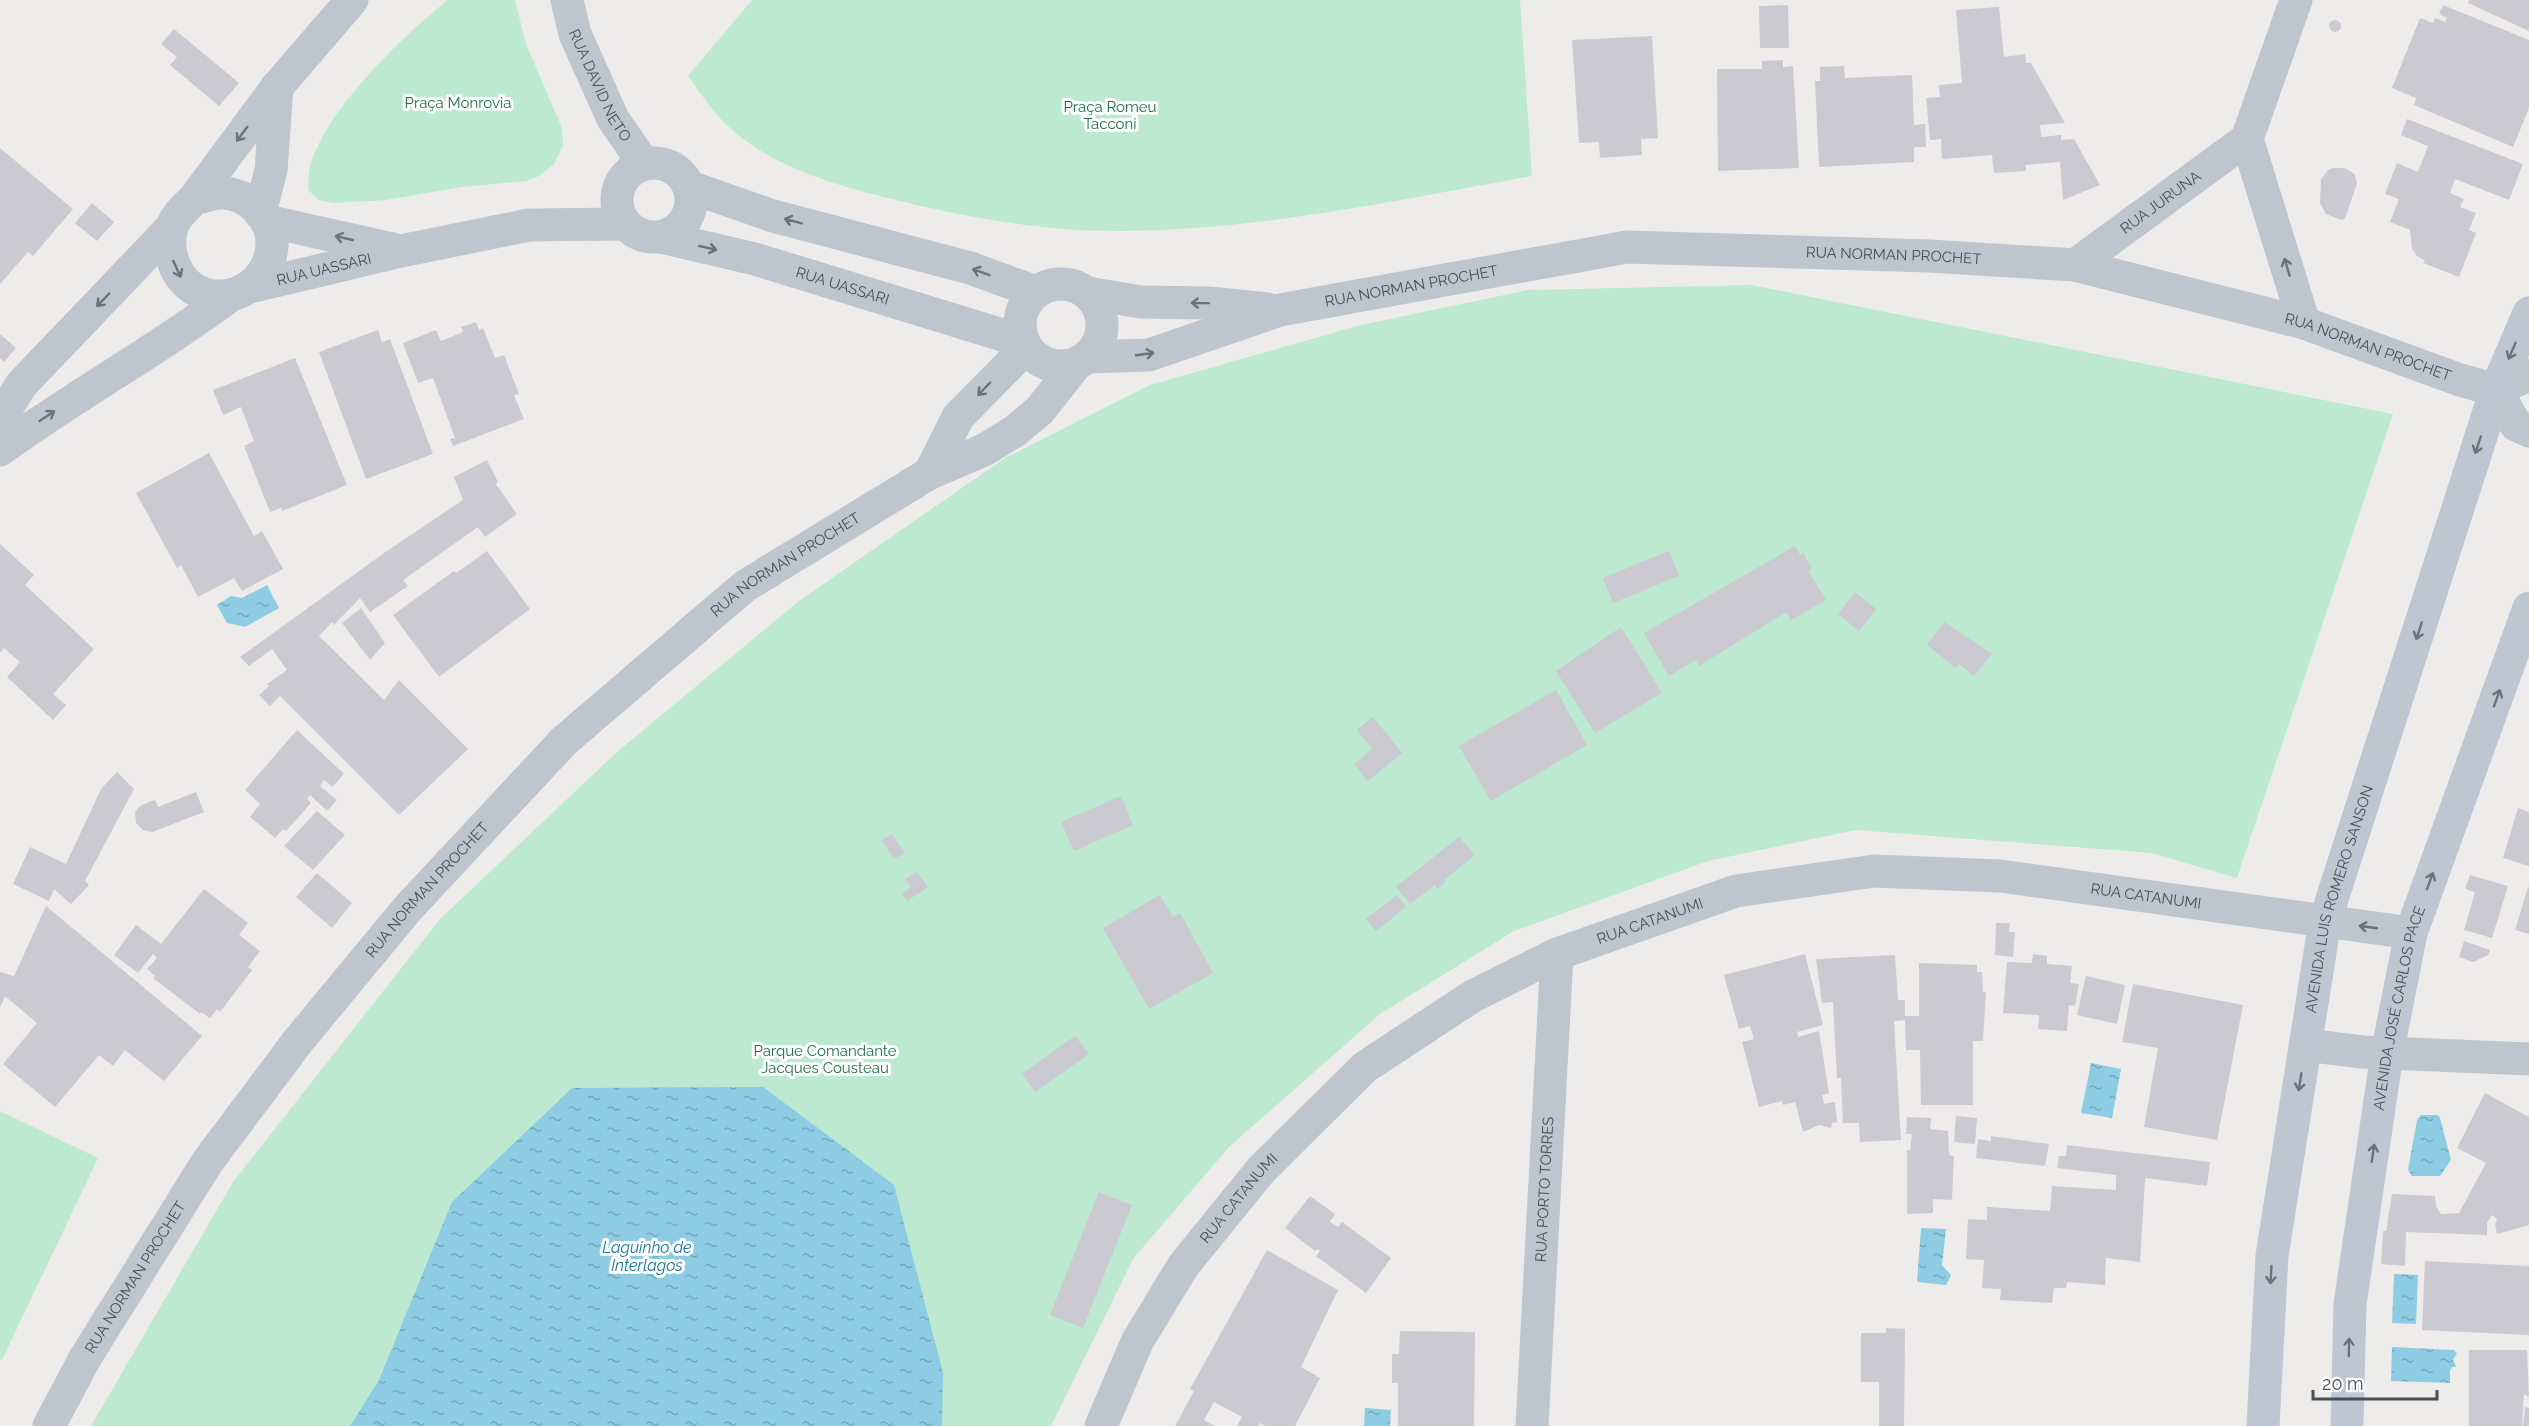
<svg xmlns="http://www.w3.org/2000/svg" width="2529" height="1426" font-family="Raleway,sans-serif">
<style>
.green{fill:#bce9d0}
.water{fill:url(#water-ripples)}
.building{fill:#cacad0}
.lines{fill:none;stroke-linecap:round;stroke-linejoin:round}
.street{stroke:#bec5cd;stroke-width:33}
.secondary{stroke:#bdc6d1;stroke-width:33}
.oneway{stroke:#6a727a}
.oneway2{stroke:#6a727c}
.labels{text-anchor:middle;stroke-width:6;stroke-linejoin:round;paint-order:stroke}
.street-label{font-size:15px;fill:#464e57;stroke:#fff}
.park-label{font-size:15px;fill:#1e704c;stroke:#fff}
.water-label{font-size:16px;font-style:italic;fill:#197597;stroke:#fff}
</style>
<defs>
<pattern id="water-ripples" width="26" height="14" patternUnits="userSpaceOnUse" patternTransform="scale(1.5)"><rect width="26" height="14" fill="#8dcce2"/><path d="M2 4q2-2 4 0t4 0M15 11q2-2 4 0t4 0" fill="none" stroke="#75a8ba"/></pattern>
</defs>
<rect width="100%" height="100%" fill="#eeeceb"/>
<g class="green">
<path d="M448 0H515L526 44 562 128 563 146 554 164 539 176 526 181 462 187 386 200 333 203 319 200 309 191C298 133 406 33 448 0Z"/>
<path d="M752 0H1520L1532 176C1394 201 1256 231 1115 231 1043 231 969 218 900 201 845 188 782 171 737 134 717 118 703 97 688 76Z"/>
<polygon points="1752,285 2393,414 2237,878 2151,853 1856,830 1708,861 1514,931 1380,1014 1229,1147 1133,1259 1051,1426 91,1426 233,1182 440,919 617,752 799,601 1005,458 1150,385 1361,325 1528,290"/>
<polygon points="0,1111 98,1158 2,1360 0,1359"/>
</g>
<g class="water">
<polygon points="267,585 279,608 245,627 227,623 217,605 231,596 242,598"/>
<polygon points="2091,1063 2121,1069 2112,1118 2081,1113"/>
<polygon points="763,1087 894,1185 943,1373 942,1426 350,1426 379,1380 452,1202 572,1088"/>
<polygon points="2421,1115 2438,1115 2440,1118 2451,1160 2440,1176 2412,1176 2408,1170 2417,1120"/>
<polygon points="1921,1228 1946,1229 1942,1265 1951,1275 1946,1285 1917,1282"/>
<polygon points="2394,1274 2418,1275 2416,1324 2392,1323"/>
<polygon points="2392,1347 2454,1350 2457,1354 2453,1359 2456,1367 2452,1367 2450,1371 2450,1383 2391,1381"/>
<polygon points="1365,1408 1391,1410 1390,1426 1364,1426"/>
</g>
<g class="building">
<polygon points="2469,0 2529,0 2529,31 2468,3"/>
<polygon points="1788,5 1789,48 1760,48 1759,6"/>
<polygon points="2443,5 2529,40 2529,108 2513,147 2414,105 2416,98 2392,88 2420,18 2433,23 2435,18 2445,22 2447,18 2439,14"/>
<polygon points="1999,7 2004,57 2025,54 2026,63 2031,63 2065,123 2040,125 2041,137 2061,135 2061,140 2074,139 2100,185 2063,200 2060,162 2025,165 2026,171 1994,173 1992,155 1942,159 1941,139 1930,140 1926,98 1940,97 1939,85 1962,83 1956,10"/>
<circle cx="2335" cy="26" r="6"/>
<polygon points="174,29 239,83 219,106 170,65 177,57 161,44"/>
<polygon points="1652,36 1658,138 1641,139 1642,155 1600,158 1599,142 1579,143 1572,40"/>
<polygon points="1783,60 1783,67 1793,66 1799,168 1718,171 1717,69 1762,69 1762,61"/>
<polygon points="1844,66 1845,78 1912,75 1914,125 1925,124 1926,147 1914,147 1914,162 1819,167 1815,81 1820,81 1820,67"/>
<polygon points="2407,119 2523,164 2509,200 2455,179 2450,193 2464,199 2460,207 2476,213 2469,230 2476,233 2459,277 2423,263 2425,261 2416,255 2412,248 2410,230 2390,222 2399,199 2385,194 2397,163 2418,172 2428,146 2401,135"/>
<polygon points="0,148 73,209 33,256 28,252 0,284"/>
<polygon points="2333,168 2344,168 2350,171 2355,175 2357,184 2345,218 2342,220 2326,214 2320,203 2321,179 2328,170"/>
<polygon points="92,203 114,222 97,241 75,223"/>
<polygon points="476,322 479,330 483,328 495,358 504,355 519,394 514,395 524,419 453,446 450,439 455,438 433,378 418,383 403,343 436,330 441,341 463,332 461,327"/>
<polygon points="378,330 382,342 390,339 433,454 366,479 319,352"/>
<polygon points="0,334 16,348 4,362 0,358"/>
<polygon points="295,358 347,485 282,511 281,508 270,512 244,446 254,441 241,407 223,415 213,390"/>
<polygon points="209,453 254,536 262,531 283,569 242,591 234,578 198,597 181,565 177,568 136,493"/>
<polygon points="487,460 498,482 496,484 517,514 485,537 478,527 403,580 408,586 370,612 360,598 334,625 332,622 319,636 384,700 399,680 468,749 399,815 280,696 270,706 259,695 269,686 267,684 287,670 272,649 249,666 240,657 384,553 463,500 454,477"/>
<polygon points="0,544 34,575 25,585 94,649 53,694 66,705 53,720 7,677 20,662 4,648 0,653"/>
<polygon points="1795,546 1800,555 1803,553 1812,569 1809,572 1826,600 1791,620 1786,612 1699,666 1696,660 1669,676 1644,633"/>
<polygon points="487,551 530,609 439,677 393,615 454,571 456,573"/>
<polygon points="1669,551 1679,576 1613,603 1603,578"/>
<polygon points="1855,592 1876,609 1859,631 1838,614"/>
<polygon points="361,608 385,643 370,660 342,623"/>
<polygon points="1944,622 1992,654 1974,676 1959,664 1956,668 1927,645"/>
<polygon points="1621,627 1662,693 1595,733 1556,671"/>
<polygon points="1556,690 1587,745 1491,801 1459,746"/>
<polygon points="1373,717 1402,753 1368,781 1354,764 1372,749 1357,730"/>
<polygon points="297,730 344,774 332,787 324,780 320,786 337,800 327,811 310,795 307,799 311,803 286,831 283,829 275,838 250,817 260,804 245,790"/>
<polygon points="117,772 134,789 85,881 89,885 71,904 54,889 49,901 13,884 30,847 66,864 101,789"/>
<polygon points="196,792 204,812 152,832 143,830 136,823 135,812 141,805 155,800 158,807"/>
<polygon points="1121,796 1133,825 1074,851 1061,822"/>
<polygon points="2518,808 2529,812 2529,866 2503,858"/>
<polygon points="317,811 345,835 313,870 284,846"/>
<polygon points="892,834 905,853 894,859 882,840"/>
<polygon points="1459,837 1475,855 1444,880 1446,882 1437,889 1435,885 1410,904 1396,887"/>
<polygon points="917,872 928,887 907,901 902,894 911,887 905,879"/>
<polygon points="317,873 352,903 332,928 296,897"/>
<polygon points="2470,875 2508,886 2492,938 2464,930 2475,892 2465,889"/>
<polygon points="2528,887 2529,887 2529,934 2515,930"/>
<polygon points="204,889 248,923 239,935 260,951 248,967 252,970 220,1012 217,1009 210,1018 201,1012 200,1014 153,978 155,976 147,969 157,958 153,954 138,973 114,955 136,925 161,944"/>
<polygon points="1160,895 1173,917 1180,913 1213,973 1149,1009 1103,928"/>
<polygon points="1397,895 1406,907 1376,931 1366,919"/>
<polygon points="46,906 202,1036 164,1081 125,1050 113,1066 99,1055 55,1107 3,1064 37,1023 5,996 0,1008 0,972 14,976"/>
<polygon points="1996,923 2010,923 2009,932 2015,932 2013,957 1995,955"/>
<polygon points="2464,941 2490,950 2488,955 2473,962 2459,957"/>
<polygon points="1805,954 1823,1025 1797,1032 1798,1037 1819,1031 1829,1093 1822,1095 1824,1104 1835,1102 1837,1122 1832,1123 1831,1128 1819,1125 1803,1132 1795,1102 1783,1105 1782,1101 1759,1107 1742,1042 1754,1039 1750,1026 1739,1029 1724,975"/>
<polygon points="2033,954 2047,956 2047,964 2072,966 2070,983 2079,984 2075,1006 2069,1005 2067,1031 2038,1029 2039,1015 2003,1013 2007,962 2032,963"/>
<polygon points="1895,955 1898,1000 1905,1000 1905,1016 1919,1016 1919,963 1977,965 1977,972 1982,972 1983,992 1986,992 1983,1041 1973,1041 1973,1105 1921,1105 1920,1050 1906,1050 1905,1020 1894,1021 1901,1140 1860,1142 1859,1123 1843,1123 1841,1078 1837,1078 1833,1002 1822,1003 1816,959"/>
<polygon points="2086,976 2125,985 2117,1024 2077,1015"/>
<polygon points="2133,984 2243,1005 2217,1140 2144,1127 2158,1048 2122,1042"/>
<polygon points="1075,1036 1089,1054 1035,1092 1022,1074"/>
<polygon points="2485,1093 2529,1117 2529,1225 2497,1234 2495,1224 2497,1219 2492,1215 2487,1223 2487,1235 2406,1232 2405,1266 2381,1264 2383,1231 2386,1231 2392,1194 2435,1196 2436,1206 2441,1214 2459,1213 2486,1163 2457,1148"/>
<polygon points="1956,1116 1977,1118 1975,1144 1954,1142"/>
<polygon points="1907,1117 1931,1118 1930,1129 1948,1131 1949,1155 1954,1156 1952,1200 1933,1199 1933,1213 1907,1214 1907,1150 1910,1151 1912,1134 1906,1134"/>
<polygon points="1991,1136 2049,1144 2045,1166 1976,1158 1978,1139 1991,1141"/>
<polygon points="2067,1145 2210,1162 2207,1186 2145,1178 2140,1262 2106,1258 2105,1285 2067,1282 2066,1288 2054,1288 2052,1303 2000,1300 2001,1289 1982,1288 1984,1260 1966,1259 1968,1219 1987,1220 1987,1207 2050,1211 2052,1186 2116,1190 2116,1175 2057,1168 2059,1156 2066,1156"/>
<polygon points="1099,1192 1132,1205 1083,1328 1050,1315"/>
<polygon points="1310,1196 1335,1214 1330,1222 1338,1227 1342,1222 1391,1258 1366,1293 1316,1256 1320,1251 1317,1249 1315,1251 1285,1228"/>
<polygon points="1267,1250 1338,1290 1301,1367 1320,1378 1295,1426 1265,1426 1260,1423 1258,1426 1237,1426 1242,1417 1214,1402 1204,1420 1215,1426 1175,1426 1194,1391 1190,1389"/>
<polygon points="2425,1261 2529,1266 2529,1335 2422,1330"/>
<polygon points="1886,1328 1905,1329 1904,1426 1879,1426 1879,1382 1861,1382 1861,1333 1886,1333"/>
<polygon points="1400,1331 1475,1332 1474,1426 1398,1426 1398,1383 1392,1383 1392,1354 1399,1354"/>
<polygon points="2469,1350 2527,1350 2529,1397 2524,1394 2522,1426 2469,1426"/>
<polygon points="2525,1407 2529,1408 2529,1426 2523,1426"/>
</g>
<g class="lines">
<g class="street">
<path id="s1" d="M567 0 575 34 613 119 644 164"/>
<polyline points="2247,139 2304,323"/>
<circle cx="654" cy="200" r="37"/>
<polyline points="690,187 773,216 970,268 1036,292"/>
<path d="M194 199C202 197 213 193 221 193 248 192 274 219 272 246 270 278 238 304 205 294 178 286 164 253 172 227 175 216 186 207 194 199L277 87 352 0"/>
<polyline points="260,213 271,170 277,87"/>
<polyline points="267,221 393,249"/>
<path id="s2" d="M661 237 755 259 1022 341"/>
<path id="s3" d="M2075 265 2247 139 2296 0"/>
<circle cx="1061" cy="325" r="41"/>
<path id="s4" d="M250 287 401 251 529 225 625 224"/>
<polyline points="1087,293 1141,302 1209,303 1267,309"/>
<path id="s5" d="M1087 357 1149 355 1280 310 1627 247 1929 256 2075 265 2304 323 2460 380 2496 390"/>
<polyline points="2496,390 2516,425 2529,431"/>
<polyline points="2496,390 2529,375"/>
<polyline points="0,419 21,385 172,227"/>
<path d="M0 450C75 395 157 351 231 295"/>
<polyline points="930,473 958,417 1026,348"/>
<polyline points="2305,1045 2363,1052 2529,1059"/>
<path id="s6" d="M49 1426 85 1358 208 1161 298 1041 409 907 564 741 745 586 930 473 984 450 1015 431 1040 410 1077 363"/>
<path id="s7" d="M1101 1426 1137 1342 1183 1266 1261 1170 1365 1067 1473 996 1557 954 1736 891 1874 871 2000 876 2411 933"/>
<path id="s8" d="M1532 1426 1557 954"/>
</g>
<g class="secondary">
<path id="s9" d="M2263 1426 2272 1256 2325 921 2496 390 2529 313"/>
<path id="s10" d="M2347 1426 2350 1304 2387 1054 2411 933 2529 608"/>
</g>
</g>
<defs><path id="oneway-shaft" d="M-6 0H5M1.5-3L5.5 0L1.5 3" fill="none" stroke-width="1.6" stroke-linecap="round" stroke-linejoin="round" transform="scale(1.5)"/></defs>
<g class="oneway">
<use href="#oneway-shaft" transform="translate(242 134) rotate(126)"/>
<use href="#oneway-shaft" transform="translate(793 221) rotate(-165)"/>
<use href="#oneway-shaft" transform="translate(344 238) rotate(-167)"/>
<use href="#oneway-shaft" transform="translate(708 248) rotate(13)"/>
<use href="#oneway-shaft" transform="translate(2287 267) rotate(-107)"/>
<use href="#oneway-shaft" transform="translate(177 269) rotate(65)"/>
<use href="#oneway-shaft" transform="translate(981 272) rotate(-160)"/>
<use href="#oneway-shaft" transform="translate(103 300) rotate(134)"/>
<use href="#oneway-shaft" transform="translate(1200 303) rotate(-179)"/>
<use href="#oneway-shaft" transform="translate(1145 354) rotate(-8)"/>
<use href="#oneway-shaft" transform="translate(984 389) rotate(134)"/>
<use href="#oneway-shaft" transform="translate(47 416) rotate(-33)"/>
<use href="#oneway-shaft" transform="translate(2368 927) rotate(-172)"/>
</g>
<g class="oneway2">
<use href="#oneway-shaft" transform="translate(2512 351) rotate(113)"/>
<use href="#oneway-shaft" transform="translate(2478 445) rotate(108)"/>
<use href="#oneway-shaft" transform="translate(2419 631) rotate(108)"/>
<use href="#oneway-shaft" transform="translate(2497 698) rotate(-70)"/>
<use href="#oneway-shaft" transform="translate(2430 881) rotate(-70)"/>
<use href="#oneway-shaft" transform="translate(2300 1082) rotate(99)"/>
<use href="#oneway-shaft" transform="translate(2373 1153) rotate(-82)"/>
<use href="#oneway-shaft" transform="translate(2271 1275) rotate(93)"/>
<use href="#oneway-shaft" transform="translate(2349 1347) rotate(-89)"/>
</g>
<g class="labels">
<g class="street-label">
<text dy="5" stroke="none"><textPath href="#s1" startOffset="92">RUA DAVID NETO</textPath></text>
<text dy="5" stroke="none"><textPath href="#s3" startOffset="106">RUA JURUNA</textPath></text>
<text dy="5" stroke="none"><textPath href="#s5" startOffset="820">RUA NORMAN PROCHET</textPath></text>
<text dy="5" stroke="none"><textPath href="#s4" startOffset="76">RUA UASSARI</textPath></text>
<text dy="5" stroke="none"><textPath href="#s2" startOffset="188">RUA UASSARI</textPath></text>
<text dy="5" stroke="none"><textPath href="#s5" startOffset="334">RUA NORMAN PROCHET</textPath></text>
<text dy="5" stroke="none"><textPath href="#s5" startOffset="1306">RUA NORMAN PROCHET</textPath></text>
<text dy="5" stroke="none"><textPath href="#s6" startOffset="1144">RUA NORMAN PROCHET</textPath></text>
<text dy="5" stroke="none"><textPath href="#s6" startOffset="658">RUA NORMAN PROCHET</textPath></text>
<text dy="5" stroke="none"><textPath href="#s7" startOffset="1276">RUA CATANUMI</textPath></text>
<text dy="5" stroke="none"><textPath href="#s9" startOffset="534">AVENIDA LUIS ROMERO SANSON</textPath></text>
<text dy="5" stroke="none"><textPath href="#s7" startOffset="772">RUA CATANUMI</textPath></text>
<text dy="5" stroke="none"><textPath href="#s10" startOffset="422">AVENIDA JOSÉ CARLOS PACE</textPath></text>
<text dy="5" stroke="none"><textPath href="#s8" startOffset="237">RUA PORTO TORRES</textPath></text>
<text dy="5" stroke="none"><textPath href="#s7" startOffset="268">RUA CATANUMI</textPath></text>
<text dy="5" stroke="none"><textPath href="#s6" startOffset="172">RUA NORMAN PROCHET</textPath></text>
</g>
<g class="park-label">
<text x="458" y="108">Praça Monrovia</text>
<text x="1110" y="112">Praça Romeu<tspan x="1110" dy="17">Tacconi</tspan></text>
<text x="825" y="1056">Parque Comandante<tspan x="825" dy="17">Jacques Cousteau</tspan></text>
</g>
<g class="water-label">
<text x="647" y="1253">Laguinho de<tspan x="647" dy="18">Interlagos</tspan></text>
</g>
</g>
<path d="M2313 1390v9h124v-9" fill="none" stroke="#464e57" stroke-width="3"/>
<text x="2322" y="1390" font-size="18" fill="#464e57" stroke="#ffffff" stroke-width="4.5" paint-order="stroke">20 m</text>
</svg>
